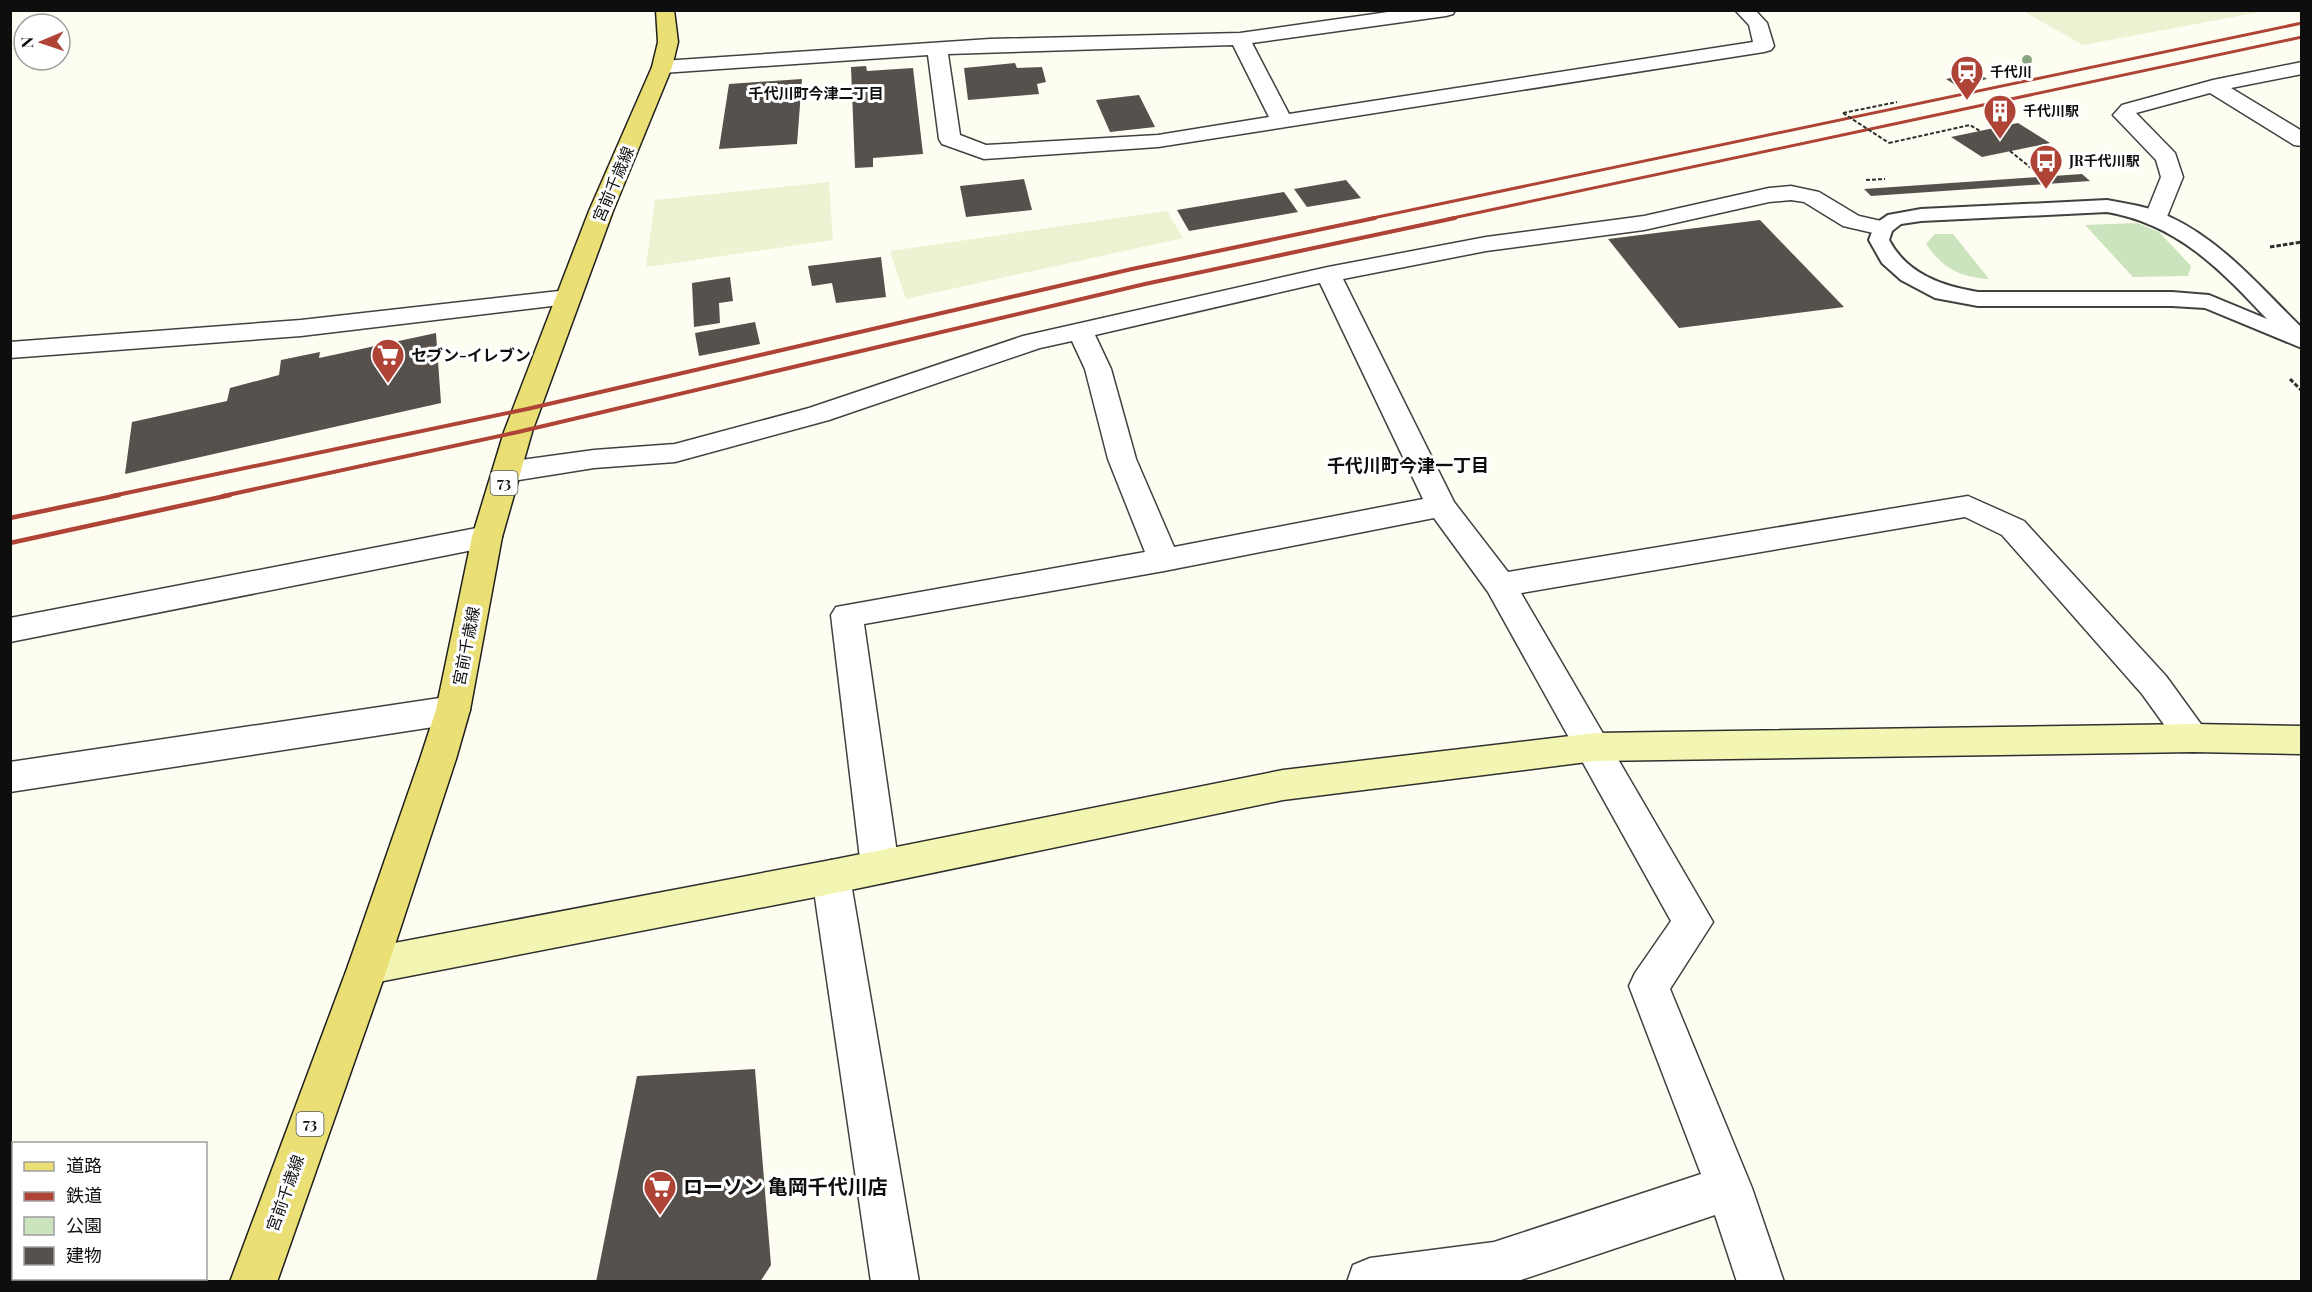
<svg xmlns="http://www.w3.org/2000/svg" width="2312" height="1292" font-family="'Playfair Display','Noto Sans JP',serif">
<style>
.farmland{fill:#eff1d3}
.green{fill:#cce4be}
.building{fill:#56514c}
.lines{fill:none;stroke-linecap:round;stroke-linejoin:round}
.lane-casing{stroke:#414141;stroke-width:4}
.street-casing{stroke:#414141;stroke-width:3}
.secondary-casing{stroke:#303030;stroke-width:3}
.primary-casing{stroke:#1f1f1f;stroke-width:3}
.path-far1{stroke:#303030;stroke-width:2;stroke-dasharray:4 2;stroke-linecap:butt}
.path{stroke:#303030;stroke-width:3;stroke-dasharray:4.5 2;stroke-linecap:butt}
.lane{fill:#fff;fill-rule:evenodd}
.street{fill:#fff;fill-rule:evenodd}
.secondary{fill:#f3f6b3;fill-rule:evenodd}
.primary{fill:#e9df75;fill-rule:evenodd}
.rail-far2{stroke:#af4335;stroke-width:3}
.rail-far1{stroke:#af4335;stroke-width:4}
.rail{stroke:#af4335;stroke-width:4.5}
.path-bridge{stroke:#303030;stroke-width:2;stroke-dasharray:4 2;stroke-linecap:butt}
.tree{fill:#88a681}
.labels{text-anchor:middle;stroke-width:6;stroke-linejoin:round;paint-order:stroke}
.far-poi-label{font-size:14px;font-weight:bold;fill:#0e0e0e;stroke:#fff;text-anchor:start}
.far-neighbourhood-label{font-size:15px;font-weight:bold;fill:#0e0e0e;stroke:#fff}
.shield{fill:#fff;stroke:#565656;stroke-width:1.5}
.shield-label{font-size:15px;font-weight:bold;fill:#0e0e0e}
.street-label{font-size:16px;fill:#0e0e0e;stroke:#fff}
.poi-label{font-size:16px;font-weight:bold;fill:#0e0e0e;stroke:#fff;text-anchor:start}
.neighbourhood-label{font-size:18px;font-weight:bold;fill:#0e0e0e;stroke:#fff}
.near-poi-label{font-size:20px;font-weight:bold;fill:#0e0e0e;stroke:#fff;text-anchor:start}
</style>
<rect width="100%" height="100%" fill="#fdfdf1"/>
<g class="farmland">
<polygon points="2023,11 2023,10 2266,11 2083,45"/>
<polygon points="829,182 833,240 646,267 655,200"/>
<polygon points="1167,211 1183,238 906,299 890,251"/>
</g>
<g class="green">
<polygon points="2137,223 2159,232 2191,266 2188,276 2133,277 2085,225"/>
<path d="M1935 234H1953L1989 279C1960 277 1943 269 1926 244Z"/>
</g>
<g class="building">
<polygon points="1015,63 1017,68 1042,67 1046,82 1037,84 1039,94 968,100 964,68"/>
<polygon points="866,66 867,71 913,68 923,154 873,158 873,167 855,168 851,67"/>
<polygon points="1976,72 1987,79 1957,86 1946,79"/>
<polygon points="802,79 797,144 719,149 729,84"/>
<polygon points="1139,95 1155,127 1110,132 1096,100"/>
<polygon points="2018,123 2050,143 1982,157 1951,137"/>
<polygon points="2082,174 2090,181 1871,196 1864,189"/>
<polygon points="1024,179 1032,210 966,217 960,186"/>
<polygon points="1346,180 1361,198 1307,207 1294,189"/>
<polygon points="1284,192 1298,212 1189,231 1177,210"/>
<polygon points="1760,220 1844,307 1679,328 1608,239"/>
<polygon points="881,257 886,297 836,303 832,283 812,286 808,266"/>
<polygon points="730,277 733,301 719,303 720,323 694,327 692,283"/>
<polygon points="755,322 760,344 699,356 695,333"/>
<polygon points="436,333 441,403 125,474 132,422 227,401 230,388 279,375 281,360 320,352 319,358"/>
<polygon points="755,1069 771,1265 760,1282 596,1282 637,1076"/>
</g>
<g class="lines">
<defs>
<path id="lane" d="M2107 200C2129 204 2150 207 2170 217 2222 241 2261 288 2302 328V348L2205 308 2172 306H1978L1935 298 1901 280 1882 263 1869 240 1875 224 1888 215 1921 209ZM2107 212C2177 224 2220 269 2267 319L2209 295 2172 292H1978C1942 286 1907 274 1889 240L1892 231 1901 224 1921 221Z"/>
<g id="street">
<path d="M1402 10H1455L1453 14 1446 16 1252 43 1289 114 1753 42 1749 25 1735 10H1755L1767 23 1774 46 1771 50 1764 52 1158 147 984 159 942 144 939 139 928 55 662 73 655 71 652 67 655 63 662 61 990 39 1240 33ZM1233 45 1269 117 1158 135 986 145 960 135 948 54Z"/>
<polygon points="2302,62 2302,74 2231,88 2302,131 2302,146 2294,145 2210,93 2136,113 2175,153 2183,177 2164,224 2156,226 2148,224 2144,219 2161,177 2156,160 2113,115 2122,105 2213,80"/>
<path d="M1791 186 1819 192 1859 216 1890 223 1894 228 1890 233 1882 235 1843 226 1804 202 1791 200 1769 202 1644 230 1486 251 1343 279 1454 502 1508 572 1968 496 2024 521 2166 676 2211 738 2205 748 2193 752 2181 748 2142 694 2002 535 1965 517 1521 593 1713 922 1670 989 1752 1188 1784 1282H1737L1715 1215 1515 1282H1347L1353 1265 1370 1258 1494 1242 1701 1174 1629 986 1635 973 1671 921 1488 592 1434 518 1164 571 864 624 899 867 893 879 880 883 867 879 861 867 831 615 836 607 1145 552 1108 459 1085 369 1072 341 1040 348 829 420 675 462 594 468 507 482 497 479 492 472 497 465 507 462 594 450 675 444 809 408 1023 336 1328 267 1486 237 1644 216 1769 188ZM1320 283 1423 499 1174 547 1136 459 1111 369 1095 335Z"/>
<polygon points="568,290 577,293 581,298 577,303 301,336 10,358 10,342 301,320"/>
<polygon points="487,526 498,529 502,537 498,545 10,642 10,618"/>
<polygon points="453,696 465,700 470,710 465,720 453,724 10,792 10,762"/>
<polygon points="831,860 845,865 850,877 919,1282 871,1282 812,877 817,865"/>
</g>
<polygon id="secondary" points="2193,724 2302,726 2302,754 2193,752 1595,761 1283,800 831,894 368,984 354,979 348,966 354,953 368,948 831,860 1283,770 1595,733"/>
<polygon id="primary" points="656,10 674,10 678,42 672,67 613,211 532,432 502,537 470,710 456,759 388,966 277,1282 230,1282 348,966 420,759 436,710 472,537 504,432 589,211 652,67 658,42"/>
</defs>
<use href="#lane" class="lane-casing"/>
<use href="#street" class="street-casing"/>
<use href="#secondary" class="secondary-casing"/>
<use href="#primary" class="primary-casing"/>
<g class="path-far1">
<polyline points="1843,113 1897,102"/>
<polyline points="1889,143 1970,125 1980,131"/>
<polyline points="2010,151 2031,168"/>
<polyline points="1866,180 1885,179"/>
</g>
<g class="path">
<polyline points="2270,247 2302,242"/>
<polyline points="2290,379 2302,391"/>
</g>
<use href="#lane" class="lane"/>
<use href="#street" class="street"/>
<use href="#secondary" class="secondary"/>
<use href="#primary" class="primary"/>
<g class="rail-far2">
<polyline points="1368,219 2302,23"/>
<polyline points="1448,219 2302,37"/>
</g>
<g class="rail-far1">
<polyline points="112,496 527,409 1132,269 1375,218"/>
<polyline points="223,496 518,432 1145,284 1455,218"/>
</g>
<g class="rail">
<polyline points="10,518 119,495"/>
<polyline points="10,543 230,495"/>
</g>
<polyline class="path-bridge" points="1843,113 1889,143"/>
</g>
<circle class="tree" cx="2027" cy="60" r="5"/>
<defs>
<symbol id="station-pin" viewBox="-11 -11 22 30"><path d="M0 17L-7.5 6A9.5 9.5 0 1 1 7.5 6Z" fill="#af4335" stroke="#fff"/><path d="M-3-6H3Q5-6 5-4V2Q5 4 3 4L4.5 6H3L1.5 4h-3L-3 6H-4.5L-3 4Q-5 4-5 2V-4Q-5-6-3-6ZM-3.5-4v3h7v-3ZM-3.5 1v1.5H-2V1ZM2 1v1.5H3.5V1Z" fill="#fff"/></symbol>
<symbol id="building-pin" viewBox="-11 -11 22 30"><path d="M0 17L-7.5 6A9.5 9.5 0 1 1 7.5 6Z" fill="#af4335" stroke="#fff"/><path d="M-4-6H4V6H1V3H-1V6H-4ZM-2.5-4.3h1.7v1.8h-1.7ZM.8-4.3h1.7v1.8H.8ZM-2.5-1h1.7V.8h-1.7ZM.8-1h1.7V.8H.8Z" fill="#fff"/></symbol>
<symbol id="bus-pin" viewBox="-11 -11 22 30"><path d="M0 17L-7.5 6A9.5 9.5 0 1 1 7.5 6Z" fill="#af4335" stroke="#fff"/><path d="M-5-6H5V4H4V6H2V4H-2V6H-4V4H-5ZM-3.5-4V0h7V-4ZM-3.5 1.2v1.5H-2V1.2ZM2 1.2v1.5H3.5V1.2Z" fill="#fff"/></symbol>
<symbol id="supermarket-pin" viewBox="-11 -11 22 30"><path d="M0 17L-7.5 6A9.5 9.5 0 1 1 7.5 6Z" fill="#af4335" stroke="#fff"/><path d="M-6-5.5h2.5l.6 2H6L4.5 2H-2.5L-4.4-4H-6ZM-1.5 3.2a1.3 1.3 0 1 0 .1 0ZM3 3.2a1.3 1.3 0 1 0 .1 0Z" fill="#fff"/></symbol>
</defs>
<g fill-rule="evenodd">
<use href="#station-pin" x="1948" y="53" width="38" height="52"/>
<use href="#building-pin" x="1981" y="92" width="38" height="52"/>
<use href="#bus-pin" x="2027" y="142" width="38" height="52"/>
<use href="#supermarket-pin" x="369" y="336" width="38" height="52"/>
<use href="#supermarket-pin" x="641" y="1168" width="38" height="52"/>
</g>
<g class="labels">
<g class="far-poi-label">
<text x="1990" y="77">千代川</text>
<text x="2023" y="116">千代川駅</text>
<text x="2069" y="166">JR千代川駅</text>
</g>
<g class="far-neighbourhood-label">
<text x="816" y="99">千代川町今津二丁目</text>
</g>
<g class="shield">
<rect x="490.5" y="471" width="27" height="24" rx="4.5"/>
<rect x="296.5" y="1112" width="27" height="24" rx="4.5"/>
</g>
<g class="shield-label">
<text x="504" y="488">73</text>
<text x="310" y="1129">73</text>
</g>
<g class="street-label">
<text transform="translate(613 184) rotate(-67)" y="6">宮前千歳線</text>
<text transform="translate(466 646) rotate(-79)" y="6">宮前千歳線</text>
<text transform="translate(285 1193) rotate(-70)" y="6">宮前千歳線</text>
</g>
<g class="poi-label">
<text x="411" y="361">セブン-イレブン</text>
</g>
<g class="neighbourhood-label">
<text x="1408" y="472">千代川町今津一丁目</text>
</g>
<g class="near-poi-label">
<text x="683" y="1194">ローソン 亀岡千代川店</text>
</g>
</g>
<rect width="2312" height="1292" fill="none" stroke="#0e0e0e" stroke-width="24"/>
<rect x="12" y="1142" width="195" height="138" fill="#ffffff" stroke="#9f9f9f" stroke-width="1.5"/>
<rect x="24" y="1162" width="30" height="9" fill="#e9df75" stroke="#9f9f9f" stroke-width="1.5"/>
<text x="66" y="1172" font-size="18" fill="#0e0e0e">道路</text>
<rect x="24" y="1192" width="30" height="9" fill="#af4335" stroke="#9f9f9f" stroke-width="1.5"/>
<text x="66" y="1202" font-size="18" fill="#0e0e0e">鉄道</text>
<rect x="24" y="1217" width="30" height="18" fill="#cce4be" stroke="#9f9f9f" stroke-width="1.5"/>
<text x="66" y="1232" font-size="18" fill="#0e0e0e">公園</text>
<rect x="24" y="1247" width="30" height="18" fill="#56514c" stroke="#9f9f9f" stroke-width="1.5"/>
<text x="66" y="1262" font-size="18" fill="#0e0e0e">建物</text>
<g transform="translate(42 42) rotate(268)"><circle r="28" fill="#ffffff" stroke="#9f9f9f" stroke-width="1.5"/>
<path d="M0-4.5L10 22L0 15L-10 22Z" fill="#af4335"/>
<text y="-9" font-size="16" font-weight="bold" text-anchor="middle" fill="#0e0e0e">N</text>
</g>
</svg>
